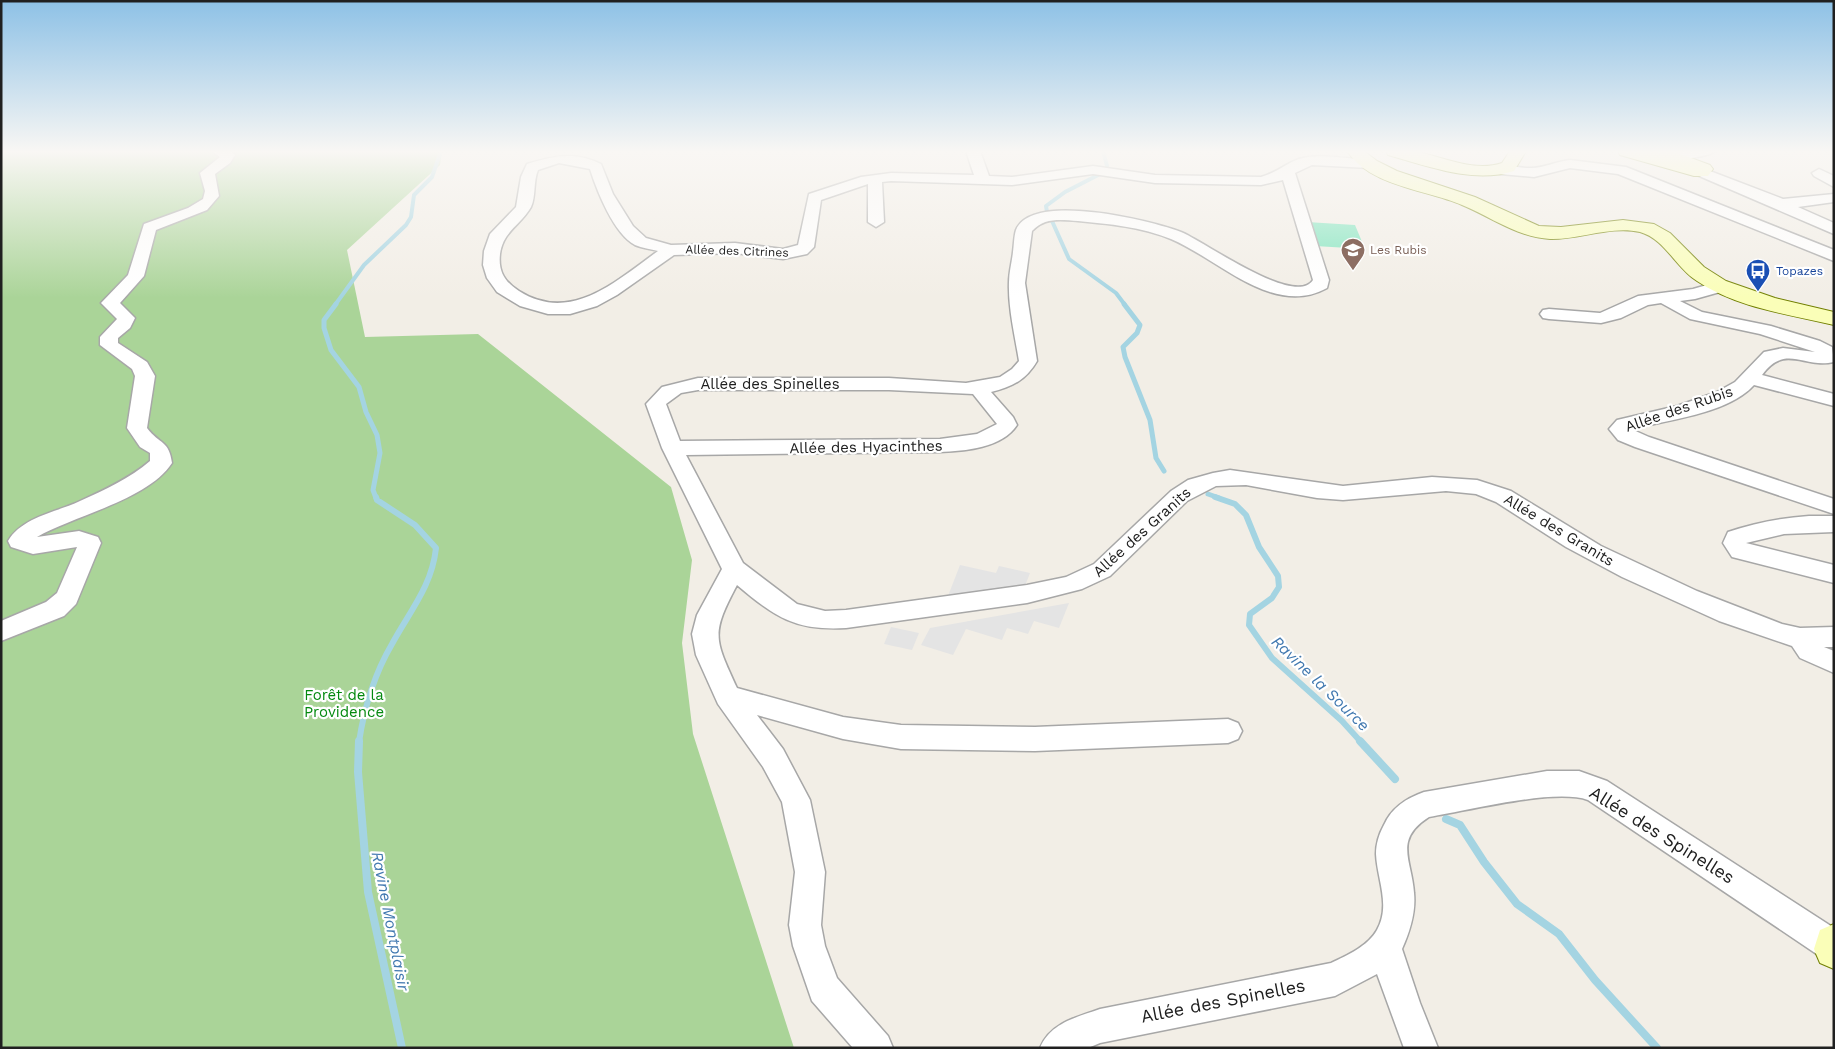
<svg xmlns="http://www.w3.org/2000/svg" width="1835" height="1049" font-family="'Work Sans',sans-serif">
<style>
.forest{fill:#aad498}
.pitch{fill:#80e5be}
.parking{fill:#e4e4e4}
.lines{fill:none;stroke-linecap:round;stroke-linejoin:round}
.stream-far3{stroke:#a4d4e2;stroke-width:4}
.stream-far2{stroke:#a4d4e2;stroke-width:5}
.stream-far1{stroke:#a4d4e2;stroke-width:6}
.stream{stroke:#a4d4e2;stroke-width:8}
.street-casing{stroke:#a7a7a7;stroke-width:3}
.secondary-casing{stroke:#717f00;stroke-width:2}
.street{fill:#fff;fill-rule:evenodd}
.secondary{fill:#fafeb8;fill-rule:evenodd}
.labels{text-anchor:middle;stroke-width:4.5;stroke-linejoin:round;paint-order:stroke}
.far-education-label{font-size:12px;fill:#785e54;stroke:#fff;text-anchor:start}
.far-street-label{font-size:12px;fill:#202020;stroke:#fff}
.far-transit-label{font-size:12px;fill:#164399;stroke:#fff;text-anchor:start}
.street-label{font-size:15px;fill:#202020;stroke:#fff}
.park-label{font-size:15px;fill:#04890f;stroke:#fff}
.water-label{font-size:16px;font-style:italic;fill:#4279b0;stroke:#fff}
.near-street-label{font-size:18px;fill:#202020;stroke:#fff}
</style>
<rect width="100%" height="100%" fill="#f2eee6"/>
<polygon class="forest" points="1,151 442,151 440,165 347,250 365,337 478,334 671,487 692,560 682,643 693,734 794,1048 1,1048"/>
<polygon class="pitch" points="1307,222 1355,225 1365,249 1315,246"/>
<g class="parking">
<polygon points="960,565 996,573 999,566 1030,573 1025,586 948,596"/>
<polygon points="1069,603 1059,628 1034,621 1028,634 1007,628 1002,640 966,629 953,655 921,645 930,628"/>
<polygon points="891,627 919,633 912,650 884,644"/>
</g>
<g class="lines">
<g class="stream-far3">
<polyline points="1103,151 1107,166"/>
<polyline points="1047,212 1046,206 1065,192 1104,172"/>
<polyline points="1052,221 1069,259 1116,293 1125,305"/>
<polyline points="335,305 364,265 406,225 411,217 414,195 432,177 441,151"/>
</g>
<g class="stream-far2">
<polyline points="336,304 324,320 324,328 331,350 359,387 366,412 377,435 380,453 373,490 376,498"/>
<polyline points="1124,304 1140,325 1137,333 1123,347 1125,357 1150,420 1156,458 1164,471"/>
<polyline points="1208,494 1219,498"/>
</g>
<g class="stream-far1">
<polyline points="1215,497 1235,504 1246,515 1259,547 1278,576 1279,587 1272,598 1250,614 1249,625 1272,658 1342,721 1361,742"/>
<path d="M359 742C364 709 375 673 392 644 410 611 432 586 436 548L415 525 377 500 376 497"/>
</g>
<g class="stream">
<polyline points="359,741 358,772 368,892 402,1048"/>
<polyline points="1360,741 1395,779"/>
<polyline points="1446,819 1460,825 1484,862 1517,904 1559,934 1595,980 1657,1048"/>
</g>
<defs>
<g id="street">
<path d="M212 151H231L235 155 230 163 215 174 219 196 207 210 156 230 144 276 120 303 135 318 130 328 118 338V343L147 362 155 376 147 428C160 445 169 440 172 463 148 500 73 516 37 537L79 531 98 537 101 543 76 604 64 616 1 641V621L46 602 57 593 77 547 33 554 11 547 8 541C22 517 57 512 80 501 105 490 130 478 150 461V453L140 447 127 428 135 376 132 369 100 345V337L117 319 101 303 128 275 144 224 188 208 203 199 205 191 200 173 220 157Z"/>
<path d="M966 151H980L989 176 1012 177 1093 166 1155 175 1261 177C1276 173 1285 164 1299 159 1320 153 1347 159 1369 160L1376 164 1369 168 1312 165 1295 173 1329 280 1327 288C1273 318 1219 259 1171 239 1141 227 1110 224 1078 221 1061 220 1045 217 1032 231L1025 283 1037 361C1026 380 1012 387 991 392L1013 417 1017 425C1002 448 965 451 940 452L686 455 743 563 797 604 825 611 846 610 1027 585 1066 577 1094 564 1171 491 1188 480 1213 473 1230 470 1343 486 1432 477 1477 480 1511 491 1601 546 1697 591 1782 624 1800 628 1834 627V647H1824L1834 651V673L1800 658 1792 646 1719 621 1622 577 1566 547 1496 502 1476 494 1446 491 1343 500 1317 498 1246 485 1216 486 1187 501 1110 576 1082 589 1027 603 846 628C795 631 775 617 737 585 711 634 714 638 737 688L843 717 901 725 1035 727 1228 719 1238 723 1242 731 1238 739 1228 743 1035 751 901 749 843 739 757 715 783 749 810 800 825 872 821 925 825 946 837 978 888 1036 893 1048H853L812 1001 793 946 789 925 795 872 782 802 763 767 718 704 696 655 692 634 697 615 722 569 662 448 646 404 662 387 698 378H889L966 383 1000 377 1012 369 1019 361C1015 336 1008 308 1009 282 1009 272 1012 262 1013 252 1014 245 1014 236 1016 230 1032 191 1152 221 1181 232 1204 241 1295 308 1313 280L1283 180 1261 185 1155 183 1093 174 1012 185 891 181 882 182 884 222 876 227 868 222V184L821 200 814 247 807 254 783 259 735 253 674 255 617 295 597 306 570 314H548L520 306 497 292 487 278 483 265 484 251 490 234 516 207 521 177 527 164C554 156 574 151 601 164L613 194 633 226 646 238 671 245 735 243 783 249 798 245 809 194 861 177 891 173 974 175ZM559 163 590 169C597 191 614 234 635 245 642 248 651 249 658 251 616 281 571 324 519 291 505 282 498 272 500 254 503 231 521 225 531 207 536 196 533 182 538 170ZM698 390H889L973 394 997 424 977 434 940 439 680 441 666 404 681 393Z"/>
<path d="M1675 151H1715C1709 157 1667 163 1662 156L1664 153Z"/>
<path d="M1570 160 1626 167 1834 250V261L1618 174 1570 168 1534 177 1500 174 1493 170C1500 161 1521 169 1531 168 1544 168 1557 161 1570 160Z"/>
<polygon points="1702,168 1783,199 1834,194 1834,202 1798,207 1834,223 1834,234 1697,175 1695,172 1697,169"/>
<polygon points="1819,169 1834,176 1834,187 1814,176 1812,173"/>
<path d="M1721 281 1727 282 1729 286 1727 290 1695 299 1680 301 1702 312 1771 326 1820 341 1832 347 1834 362C1803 369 1786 343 1762 375L1834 394V406L1754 385C1728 414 1667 420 1631 429L1649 437 1834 499V514L1635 447 1618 440 1609 429 1617 420 1677 406 1717 392 1735 382 1764 352 1783 348 1815 352 1760 334 1690 319 1661 303 1648 305 1621 318 1601 323 1549 319 1543 318 1540 314 1543 310 1549 309 1600 313 1638 296 1693 289Z"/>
<path d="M1809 516H1834V532L1784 534 1746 543 1834 565V583L1732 557 1723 543 1728 532C1755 523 1781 518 1809 516Z"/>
<path d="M1547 771H1579L1607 781 1834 928V961L1821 957 1588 800C1554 788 1467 811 1429 817 1393 840 1412 860 1414 893 1416 912 1410 931 1402 949L1420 1003 1438 1048H1404L1377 974 1335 996 1100 1043 1088 1048H1040C1050 1023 1077 1017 1100 1009L1331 963C1348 955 1368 946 1377 930 1391 905 1377 879 1376 854 1376 844 1379 834 1384 825 1392 807 1407 798 1424 792Z"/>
</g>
<g id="secondary">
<path d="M1347 151H1364L1377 161 1397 171 1475 197 1539 226 1561 227 1623 220 1654 224 1670 233 1704 267 1726 281 1775 298 1834 312V325C1788 314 1737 308 1697 281 1676 268 1665 239 1640 232 1611 225 1579 240 1550 239 1517 237 1491 217 1462 205 1425 189 1371 187 1347 151Z"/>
<path d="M1386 151C1395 151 1404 150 1413 151 1442 156 1473 173 1502 163L1510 151H1526L1514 171C1473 184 1428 166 1388 155Z"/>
<polygon points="1618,151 1672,151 1710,165 1713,169 1708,176 1694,176 1620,155"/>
<polygon points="1834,924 1834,969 1820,963 1814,949 1820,930"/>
</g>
</defs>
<use href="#street" class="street-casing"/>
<use href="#secondary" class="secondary-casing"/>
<use href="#street" class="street"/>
<use href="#secondary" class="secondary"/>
</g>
<linearGradient id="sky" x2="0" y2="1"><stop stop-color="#8dc1e6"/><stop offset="0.51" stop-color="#f9f7f4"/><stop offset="1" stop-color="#f9f7f4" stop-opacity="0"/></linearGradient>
<rect width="1835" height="298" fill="url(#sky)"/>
<defs>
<symbol id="school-pin" viewBox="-11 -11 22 30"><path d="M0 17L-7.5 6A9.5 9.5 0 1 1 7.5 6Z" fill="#8d6e63" stroke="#fff"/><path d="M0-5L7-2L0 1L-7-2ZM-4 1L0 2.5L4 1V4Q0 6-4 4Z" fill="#fff"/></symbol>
<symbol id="bus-pin" viewBox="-11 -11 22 30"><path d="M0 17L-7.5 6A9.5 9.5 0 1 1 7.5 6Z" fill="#1a4fb4" stroke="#fff"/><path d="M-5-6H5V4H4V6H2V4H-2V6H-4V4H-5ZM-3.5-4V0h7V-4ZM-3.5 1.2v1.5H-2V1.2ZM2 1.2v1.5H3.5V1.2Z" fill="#fff"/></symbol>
</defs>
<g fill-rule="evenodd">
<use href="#school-pin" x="1339" y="236" width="28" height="38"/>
<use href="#bus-pin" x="1744" y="257" width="28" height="38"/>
</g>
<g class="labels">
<g class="far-education-label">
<text x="1370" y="254">Les Rubis</text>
</g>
<g class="far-street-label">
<text transform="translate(737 251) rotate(2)" y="4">Allée des Citrines</text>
</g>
<g class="far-transit-label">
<text x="1776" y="275">Topazes</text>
</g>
<g class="street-label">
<text x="770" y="389">Allée des Spinelles</text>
<text transform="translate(1679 409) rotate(-19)" y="5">Allée des Rubis</text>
<text transform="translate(866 447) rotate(-1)" y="5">Allée des Hyacinthes</text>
<text transform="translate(1559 530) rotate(31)" y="5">Allée des Granits</text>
<text transform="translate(1142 532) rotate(-42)" y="5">Allée des Granits</text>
</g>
<g class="park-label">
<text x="344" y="700">Forêt de la<tspan x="344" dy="17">Providence</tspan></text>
</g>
<g class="water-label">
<text transform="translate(1321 683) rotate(44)" y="6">Ravine la Source</text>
<text transform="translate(391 921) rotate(79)" y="6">Ravine Montplaisir</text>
</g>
<g class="near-street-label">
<text transform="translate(1662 835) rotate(32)" y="6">Allée des Spinelles</text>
<text transform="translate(1223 1001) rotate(-11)" y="6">Allée des Spinelles</text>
</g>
</g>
<rect width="1835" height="1049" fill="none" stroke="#202020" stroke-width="5"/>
</svg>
